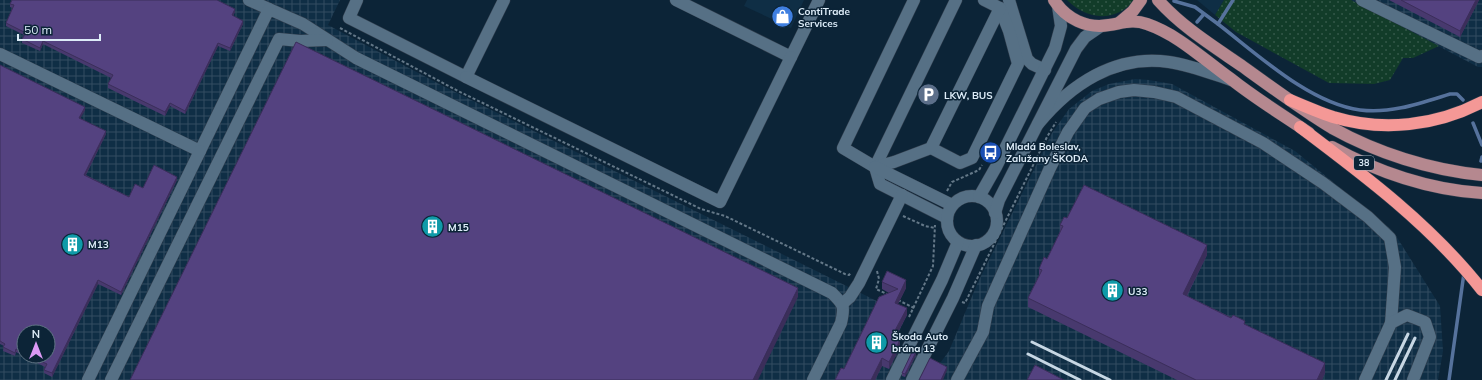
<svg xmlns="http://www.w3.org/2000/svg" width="1482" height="380" font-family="Mulish,sans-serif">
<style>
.built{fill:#0f2e45}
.industrial{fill:url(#industrial-grid);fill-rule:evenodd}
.green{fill:url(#green-dots)}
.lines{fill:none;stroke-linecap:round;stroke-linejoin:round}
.stream{stroke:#56729c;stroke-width:3.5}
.minor-casing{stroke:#313e4d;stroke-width:13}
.major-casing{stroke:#313e4d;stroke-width:13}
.highway-casing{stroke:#313e4d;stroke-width:13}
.path{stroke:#647888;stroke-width:2;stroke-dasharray:3 2;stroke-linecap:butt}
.minor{stroke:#567085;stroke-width:12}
.major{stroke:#b5888f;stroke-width:12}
.highway{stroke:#f49896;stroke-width:12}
.rail{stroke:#c7d7e4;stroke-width:3}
.wall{fill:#48396e;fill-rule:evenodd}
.shaded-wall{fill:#3b2e5a}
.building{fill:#544280;stroke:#3b2e5a}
.labels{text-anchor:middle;stroke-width:3;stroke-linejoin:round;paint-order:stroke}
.shield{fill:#0c2437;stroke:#9eb0be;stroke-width:1}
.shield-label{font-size:9px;font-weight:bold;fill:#ddecf8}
.poi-label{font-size:10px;font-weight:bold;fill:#ddecf8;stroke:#0c2437;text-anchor:start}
</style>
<defs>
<pattern id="industrial-grid" width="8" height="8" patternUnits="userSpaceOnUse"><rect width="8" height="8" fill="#0f2e45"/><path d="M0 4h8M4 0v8" fill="none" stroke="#324c61"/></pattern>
<pattern id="green-dots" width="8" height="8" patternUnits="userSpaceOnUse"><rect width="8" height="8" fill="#123c29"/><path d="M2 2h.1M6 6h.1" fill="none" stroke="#345849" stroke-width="1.8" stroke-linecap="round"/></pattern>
</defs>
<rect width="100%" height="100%" fill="#0c2437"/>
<g class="built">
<polygon points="747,0 804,0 791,28 744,6"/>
<polygon points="1197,0 1224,0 1215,15"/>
</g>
<g class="industrial">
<path d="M0 0H340L328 25 441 85 905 315 906 317 893 344 938 366 949 351 978 282 1052 133 1069 109 1092 91 1109 84 1135 79 1149 80 1172 84 1295 151 1393 231 1440 306 1443 351 1438 380H0ZM24 332H48V356H24Z"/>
<polygon points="1351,0 1482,0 1482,67 1478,67"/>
</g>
<g class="green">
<path d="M1067 0H1135C1115 22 1088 21 1067 0Z"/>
<polygon points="1224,0 1351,0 1439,46 1413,58 1403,58 1390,80 1374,84 1329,83 1236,32 1215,15"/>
</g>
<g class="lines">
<g class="stream">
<path d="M1233 0 1218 24C1257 54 1309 103 1360 110 1391 114 1421 103 1450 94H1457L1463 100"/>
<polyline points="1174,1 1195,7 1218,24"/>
<polyline points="1197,22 1204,14"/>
<polyline points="1473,123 1482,145"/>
<polyline points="1481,161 1482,157"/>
<polyline points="1449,380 1464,273"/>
</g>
<defs>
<g id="minor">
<polyline points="249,0 269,9"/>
<polyline points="357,0 349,18 466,77 504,0"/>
<polyline points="676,0 791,57 819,0"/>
<polyline points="914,0 843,148 875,167 956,0"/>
<polyline points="1009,0 1027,59 1032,64 1045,70"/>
<polyline points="1362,0 1479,57 1482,56"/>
<path d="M0 54 200 151 269 9 303 24 356 58 832 293C844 305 845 306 841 323L813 380"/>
<polyline points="466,77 720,202 791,57"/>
<path d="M1038 124C1070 85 1115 54 1169 62 1190 65 1210 73 1231 80"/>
<polyline points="931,148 960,163 972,158 1018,64 1009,31 1000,8"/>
<polyline points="875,167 894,162 931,148 1000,8 984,0"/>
<polyline points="875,167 880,184 947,218"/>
<polyline points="875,167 952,205"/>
<circle cx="972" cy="221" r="25"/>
<polyline points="979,197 996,167 1055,48 1061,26 1058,6"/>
<polyline points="995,213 999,200 1076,49 1085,37 1101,26"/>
<polyline points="842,304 850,297 859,283 902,195"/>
<polyline points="88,380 200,151"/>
<polyline points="111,380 279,39 300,41 327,40"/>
<polyline points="892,380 942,280 958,242"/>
<polyline points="912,380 953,298 976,245"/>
<polyline points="957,380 983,332 988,306 1050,168 1068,132 1085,108 1099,99 1119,92 1134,90 1154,92 1176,97 1263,143 1323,183 1368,217 1390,238 1395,267 1391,323"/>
<polyline points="1365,380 1391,323 1407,315 1425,322 1430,337 1413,380"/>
</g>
<g id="major">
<path d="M1054 0C1066 19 1087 29 1109 25 1123 23 1133 19 1147 24 1179 35 1204 60 1231 79 1256 99 1283 115 1309 133"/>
<path d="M1158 0C1182 27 1213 46 1242 66 1271 87 1301 109 1332 128 1377 153 1430 170 1482 175"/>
<polyline points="1120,22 1133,11 1141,0"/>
<path d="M1332 147C1377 172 1430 190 1482 193"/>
</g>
<g id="highway">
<path d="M1290 100C1304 106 1318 112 1333 117 1383 132 1436 126 1482 102"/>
<path d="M1300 127C1364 175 1432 226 1482 290"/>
</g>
</defs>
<use href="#minor" class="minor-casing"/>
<use href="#major" class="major-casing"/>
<use href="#highway" class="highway-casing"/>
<g class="path">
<polyline points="340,28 458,91 701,209 725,216 845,274 849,275 851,273"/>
<polyline points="947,191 952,182 979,170 982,165"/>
<polyline points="903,216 925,226 935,228"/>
<polyline points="877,271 879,279 876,289 887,294"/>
<polyline points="898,300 914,308"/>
<polyline points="962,302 965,303 1047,137 1056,122"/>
<polyline points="909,317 933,266 935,225"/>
</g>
<use href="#minor" class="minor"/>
<use href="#major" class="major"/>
<use href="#highway" class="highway"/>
<g class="rail">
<polyline points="1032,342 1110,380"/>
<polyline points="1028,354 1080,380"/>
<polyline points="1386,380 1408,334"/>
<polyline points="1395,380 1415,338"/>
</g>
</g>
<g class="wall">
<polygon points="1389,0 1479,0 1460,37"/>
<polygon points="10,4 235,12 233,16 243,24 230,51 218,46 185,114 170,106 165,116 108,88 108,84 111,78 43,44 40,51 22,43 22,39 24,35 6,26 6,23 13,8 10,7"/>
<path d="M0 65 85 110 80 118 106 134 86 175 129 197 143 188 177 180 121 295 98 284 52 377 44 373V370L45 367 16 352 15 356 3 351 4 346 0 344ZM24 332 48 356H24Z"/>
<polygon points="1067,218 1207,255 1187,296 1245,324 1325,373 1322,380 1177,380 1028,307 1028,298 1039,276 1039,269 1047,259 1060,232 1060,225"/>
<polygon points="882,282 906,288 898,304 907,315 895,338 900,347 889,369 882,366 875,380 835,380 844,369 889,293 882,289"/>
<polygon points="916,355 905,377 902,376 902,373"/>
</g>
<g class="shaded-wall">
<polygon points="1476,0 1479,0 1460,37 1460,31"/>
<polygon points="235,9 235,12 232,18 232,15"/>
<polygon points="243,21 243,24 230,51 230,48"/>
<polygon points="43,41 43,44 40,51 40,48"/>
<polygon points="218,43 218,46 185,114 185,111"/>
<polygon points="170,103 170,106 165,116 165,112"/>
<polygon points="85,107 85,110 79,121 79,118"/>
<polygon points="106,131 106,134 84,178 84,175"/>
<polygon points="177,177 177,180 121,295 121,292"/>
<polygon points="1207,245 1207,255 1183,303 1183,294"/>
<polygon points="98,280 98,284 52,377 52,373"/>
<polygon points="906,280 906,288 895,310 895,303"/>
<polygon points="798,288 798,297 758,380 753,380"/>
<polygon points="907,308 907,315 892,344 892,336"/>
<polygon points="900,340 900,347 889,369 889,362"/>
<polygon points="916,352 916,355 905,377 905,374"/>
<polygon points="882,358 882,366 875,380 871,380"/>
<polygon points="1325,363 1325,373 1322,380 1317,380"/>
<polygon points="947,367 947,370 943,380 941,380"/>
</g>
<g class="building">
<polygon points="12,0 217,0 235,9 232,15 243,21 230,48 218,43 185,111 170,103 165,112 108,84 113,75 43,41 40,48 22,39 26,33 6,23 14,5 10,4"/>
<polygon points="1401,0 1476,0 1460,31"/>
<polygon points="296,42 798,288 753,380 130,380"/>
<polygon points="0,65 85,107 79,118 106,131 84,175 129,197 135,184 143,188 154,165 177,177 121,292 98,280 52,373 44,370 47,364 30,356 48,356 48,332 24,332 24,353 16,349 15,353 3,347 5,344 0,341"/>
<polygon points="1084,185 1207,245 1183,294 1231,318 1233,315 1245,321 1244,324 1325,363 1317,380 1196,380 1028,298 1042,270 1039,269 1044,257 1047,259 1063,226 1060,225 1064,217 1067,218"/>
<polygon points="887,271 906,280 895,303 907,308 892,336 900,340 889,362 882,358 871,380 835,380 841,368 844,369 879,297 898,289 882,282"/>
<polygon points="913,350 916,352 905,374 902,373"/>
<polygon points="930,358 947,367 941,380 919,380"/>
<polygon points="1035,365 1064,380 1027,380"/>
</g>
<defs>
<symbol id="shop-disc" viewBox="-11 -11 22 22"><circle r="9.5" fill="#3f7fe0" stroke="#0c2437"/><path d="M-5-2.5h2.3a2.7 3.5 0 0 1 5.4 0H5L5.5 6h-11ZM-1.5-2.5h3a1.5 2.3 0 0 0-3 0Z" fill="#fff"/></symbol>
<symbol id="parking-disc" viewBox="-11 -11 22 22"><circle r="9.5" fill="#5c6f8a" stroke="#0c2437"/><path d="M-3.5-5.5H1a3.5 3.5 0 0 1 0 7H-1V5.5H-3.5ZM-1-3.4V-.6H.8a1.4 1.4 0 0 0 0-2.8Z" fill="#fff"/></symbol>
<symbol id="bus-disc" viewBox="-11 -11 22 22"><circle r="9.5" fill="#1a4fb4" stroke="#0c2437"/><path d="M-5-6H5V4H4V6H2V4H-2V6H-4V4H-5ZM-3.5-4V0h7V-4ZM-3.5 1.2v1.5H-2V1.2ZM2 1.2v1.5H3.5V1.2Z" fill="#fff"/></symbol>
<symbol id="building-disc" viewBox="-11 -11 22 22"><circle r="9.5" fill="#0f9aa8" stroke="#0c2437"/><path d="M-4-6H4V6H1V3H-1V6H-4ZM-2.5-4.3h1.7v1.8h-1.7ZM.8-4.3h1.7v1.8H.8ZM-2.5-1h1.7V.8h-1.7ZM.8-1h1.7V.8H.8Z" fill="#fff"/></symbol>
</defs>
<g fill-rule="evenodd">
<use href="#shop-disc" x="770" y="4" width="25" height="25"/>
<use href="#parking-disc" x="916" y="82" width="25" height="25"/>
<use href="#bus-disc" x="978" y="140" width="25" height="25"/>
<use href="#building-disc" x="420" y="214" width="25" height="25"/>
<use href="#building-disc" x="60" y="232" width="25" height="25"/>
<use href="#building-disc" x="1100" y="278" width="25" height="25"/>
<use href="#building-disc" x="864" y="330" width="25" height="25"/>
</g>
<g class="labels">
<rect class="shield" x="1354" y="156" width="20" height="14" rx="3"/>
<g class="shield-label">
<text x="1364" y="166">38</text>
</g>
<g class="poi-label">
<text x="798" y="15">ContiTrade<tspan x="798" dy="12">Services</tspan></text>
<text x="944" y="99">LKW, BUS</text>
<text x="1006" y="150">Mladá Boleslav,<tspan x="1006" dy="12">Zalužany ŠKODA</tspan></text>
<text x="448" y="231">M15</text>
<text x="88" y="248">M13</text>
<text x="1128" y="295">U33</text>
<text x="892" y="340">Škoda Auto<tspan x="892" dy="12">brána 13</tspan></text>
</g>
</g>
<g transform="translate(36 344)"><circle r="19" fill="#0c2437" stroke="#607484"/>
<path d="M0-3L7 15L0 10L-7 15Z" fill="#db99f5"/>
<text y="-6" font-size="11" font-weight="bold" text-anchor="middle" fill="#ddecf8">N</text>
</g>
<path d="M18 34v6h82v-6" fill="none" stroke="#ddecf8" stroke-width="2"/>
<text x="24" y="34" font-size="12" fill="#ddecf8" stroke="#0c2437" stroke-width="3" paint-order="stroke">50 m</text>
</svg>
